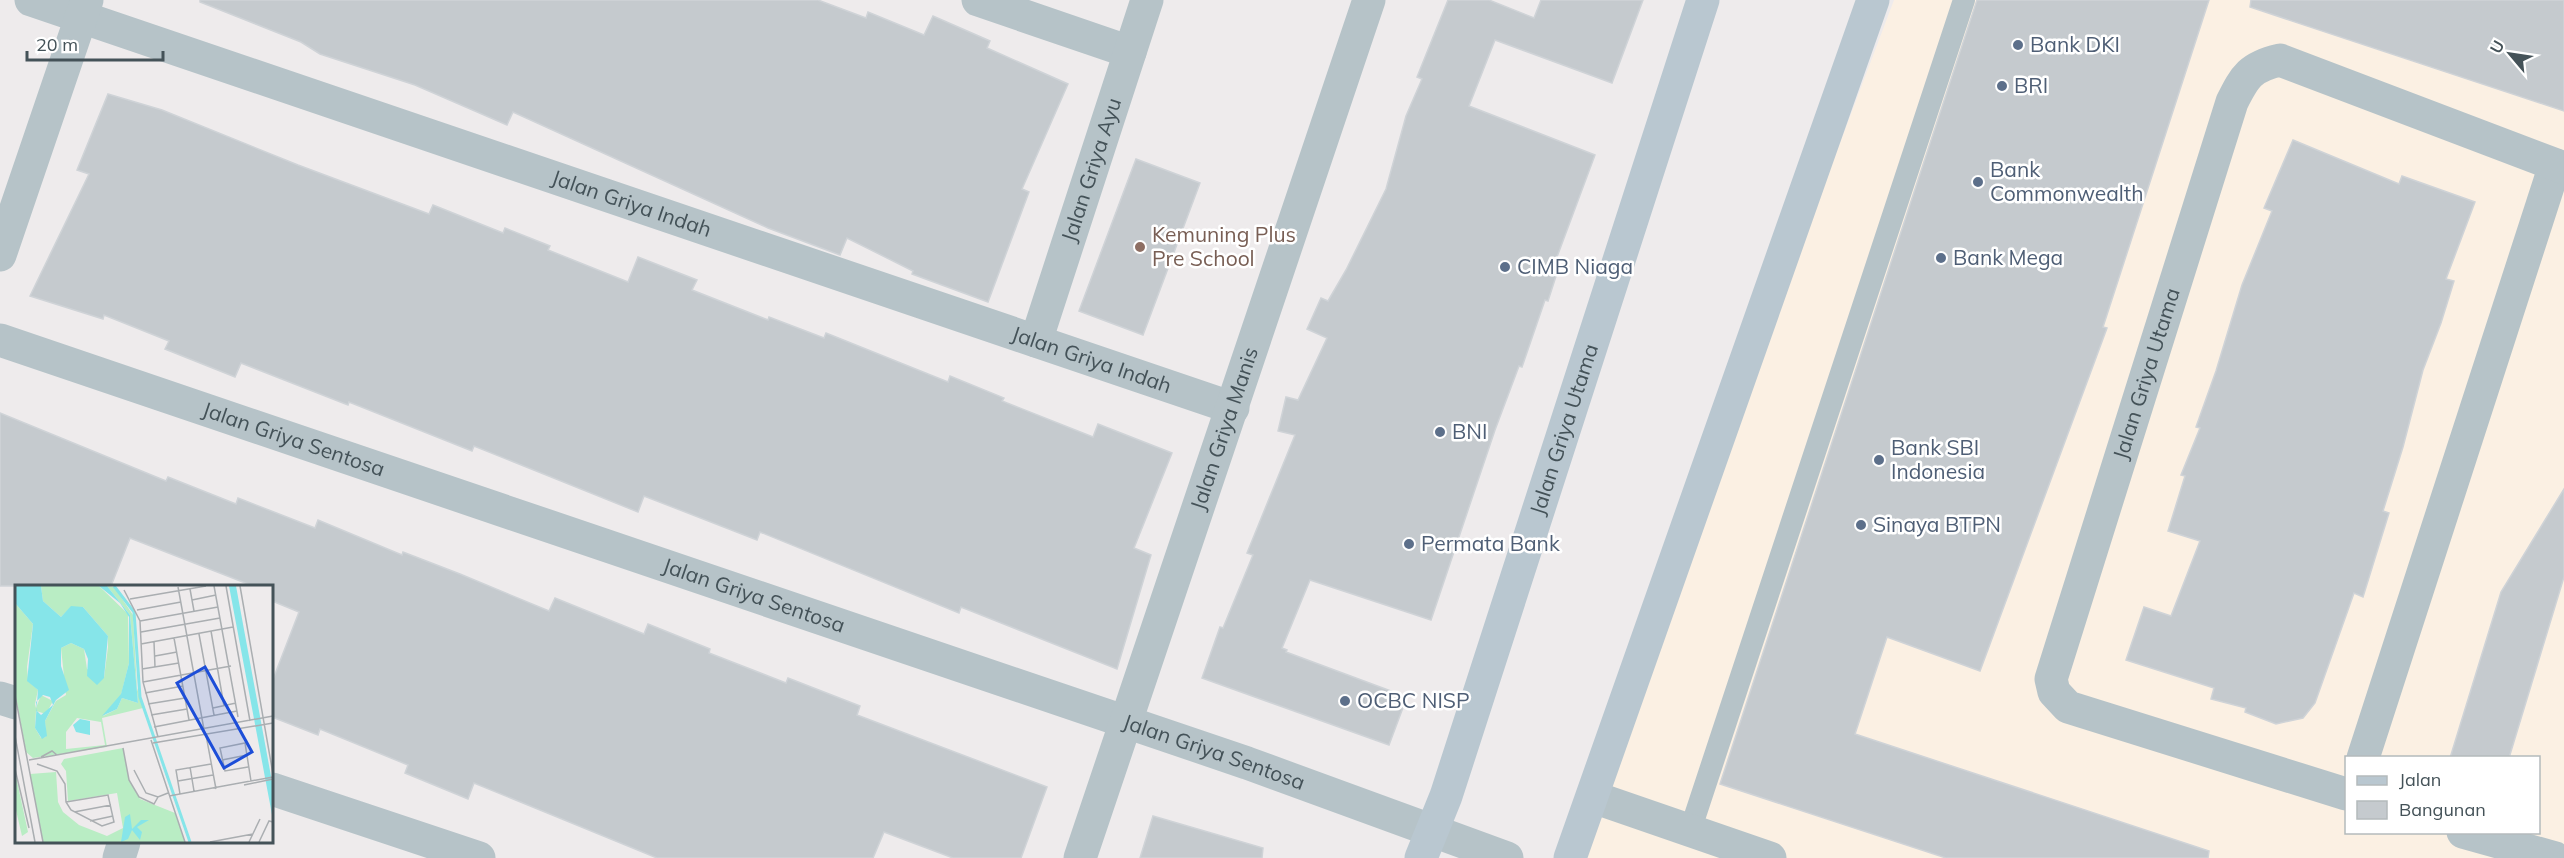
<svg xmlns="http://www.w3.org/2000/svg" width="2564" height="858" font-family="Mulish,sans-serif">
<style>
.commercial{fill:#fbf0e3;fill-rule:evenodd}
.building{fill:#c5cace;stroke:#cfd3d7;stroke-width:1.5}
.lines{fill:none;stroke-linecap:round;stroke-linejoin:round}
.lane{stroke:#b6c3c8;stroke-width:22}
.street{stroke:#b6c3c8;stroke-width:33}
.secondary{stroke:#b9c7d0;stroke-width:33}
.service-dot{fill:#5c6f8a;stroke:#fff;stroke-width:2}
.education-dot{fill:#8d6e63;stroke:#fff;stroke-width:2}
.labels{text-anchor:middle;stroke-width:5;stroke-linejoin:round;paint-order:stroke}
.service-label{font-size:21px;fill:#4e5e75;stroke:#fff;text-anchor:start}
.street-label{font-size:21px;fill:#445258;stroke:#fff}
.education-label{font-size:21px;fill:#785e54;stroke:#fff;text-anchor:start}
.inset-river{fill:none;stroke:#86e5e9;stroke-width:3}
.inset-road{fill:none;stroke:#aaaeb1;stroke-width:1.5}
.view{fill:#1d4ed8;fill-opacity:0.15;stroke:#1d4ed8;stroke-width:3}
.inset-edge{fill:none;stroke:#445258;stroke-width:3}
</style>
<rect width="100%" height="100%" fill="#eeebec"/>
<path class="commercial" d="M1894 0H2564V858H1570ZM2346 758H2538V832H2346Z"/>
<g class="building">
<polygon points="200,0 818,0 866,18 868,12 924,35 933,16 990,41 987,48 1068,84 1022,189 1029,192 988,302 912,274 913,271 847,238 840,255 768,228 513,112 507,125 415,85 320,54 301,42 200,2"/>
<polygon points="1448,0 1489,0 1534,18 1541,0 1643,0 1612,83 1495,40 1469,106 1595,155 1554,265 1559,267 1548,301 1545,300 1522,367 1519,366 1495,430 1431,620 1310,580 1282,648 1287,650 1286,652 1407,697 1389,745 1202,678 1220,627 1223,628 1253,555 1247,553 1295,435 1278,431 1286,397 1298,400 1327,338 1307,329 1321,298 1328,301 1346,270 1386,189 1406,116 1422,79 1417,77"/>
<polygon points="1977,0 2209,0 2103,327 2107,328 1980,671 1887,637 1855,734 2209,851 2208,858 1946,858 1720,784"/>
<polygon points="2251,0 2564,0 2564,111 2250,7"/>
<polygon points="108,94 162,110 298,165 429,214 433,205 503,233 505,228 550,246 548,250 628,282 638,257 697,280 692,290 768,320 769,317 824,338 826,333 948,382 950,376 1004,398 1002,401 1093,437 1098,424 1172,453 1134,548 1151,555 1117,669 961,607 959,613 760,532 757,540 644,496 638,512 474,446 472,451 349,402 348,405 241,363 235,377 165,349 169,341 104,315 103,319 30,296 89,174 77,170"/>
<polygon points="2293,140 2399,184 2402,176 2475,202 2446,279 2454,281 2441,323 2423,370 2403,447 2383,511 2389,513 2363,597 2354,593 2315,703 2303,718 2276,724 2245,712 2246,708 2211,699 2214,688 2126,660 2144,607 2171,616 2200,541 2168,531 2185,476 2181,475 2200,428 2196,427 2216,371 2242,285 2272,211 2264,208"/>
<polygon points="1136,159 1200,183 1143,335 1079,311"/>
<polygon points="0,413 166,481 168,477 236,504 238,498 315,528 318,520 402,555 403,552 460,574 549,611 555,598 644,634 648,624 710,649 709,653 786,683 788,678 860,706 857,715 1047,787 1021,858 953,858 884,832 873,858 657,858 474,783 468,799 405,773 408,765 320,729 318,735 272,717 272,682 299,612 272,601 272,586 253,586 130,538 111,586 0,586"/>
<polygon points="2564,489 2564,577 2509,758 2450,758 2501,592"/>
<polygon points="1153,816 1263,848 1262,858 1140,858"/>
</g>
<g class="lines">
<polyline class="lane" points="1690,831 1964,0"/>
<g class="street">
<path id="s1" d="M31 0 1233 408"/>
<polyline points="978,0 1130,52"/>
<polyline points="0,255 87,0"/>
<path id="s2" d="M0 340 1247 763 1507 858"/>
<path id="s3" d="M1036 341 1147 0"/>
<polyline points="0,698 16,703"/>
<polyline points="2363,758 2555,165"/>
<polyline points="272,789 479,858"/>
<path id="s4" d="M2346 794 2068 707 2054 692 2051 679 2232 102C2245 76 2250 67 2280 60L2564 168"/>
<polyline points="1593,797 1770,858"/>
<polyline points="2463,832 2555,858"/>
<polyline points="119,858 124,842"/>
<path id="s5" d="M1080 858 1369 0"/>
</g>
<g class="secondary">
<path id="s6" d="M1421 858 1446 796 1703 0"/>
<polyline points="1570,858 1873,0"/>
</g>
</g>
<g class="service-dot">
<circle cx="2018" cy="45" r="6"/>
<circle cx="2002" cy="86" r="6"/>
<circle cx="1978" cy="182" r="6"/>
<circle cx="1941" cy="258" r="6"/>
<circle cx="1505" cy="267" r="6"/>
<circle cx="1440" cy="432" r="6"/>
<circle cx="1879" cy="460" r="6"/>
<circle cx="1861" cy="525" r="6"/>
<circle cx="1409" cy="544" r="6"/>
<circle cx="1345" cy="701" r="6"/>
</g>
<circle class="education-dot" cx="1140" cy="247" r="6"/>
<g class="labels">
<g class="service-label">
<text x="2030" y="52">Bank DKI</text>
<text x="2014" y="93">BRI</text>
<text x="1990" y="177">Bank<tspan x="1990" dy="24">Commonwealth</tspan></text>
<text x="1953" y="265">Bank Mega</text>
<text x="1517" y="274">CIMB Niaga</text>
<text x="1452" y="439">BNI</text>
<text x="1891" y="455">Bank SBI<tspan x="1891" dy="24">Indonesia</tspan></text>
<text x="1873" y="532">Sinaya BTPN</text>
<text x="1421" y="551">Permata Bank</text>
<text x="1357" y="708">OCBC NISP</text>
</g>
<g class="street-label">
<text dy="7" stroke="none"><textPath href="#s3" startOffset="180">Jalan Griya Ayu</textPath></text>
<text dy="7" stroke="none"><textPath href="#s1" startOffset="634">Jalan Griya Indah</textPath></text>
<text dy="7" stroke="none"><textPath href="#s1" startOffset="1120">Jalan Griya Indah</textPath></text>
<text dy="7" stroke="none"><textPath href="#s4" startOffset="645">Jalan Griya Utama</textPath></text>
<text dy="7" stroke="none"><textPath href="#s5" startOffset="453">Jalan Griya Manis</textPath></text>
<text dy="7" stroke="none"><textPath href="#s6" startOffset="452">Jalan Griya Utama</textPath></text>
<text dy="7" stroke="none"><textPath href="#s2" startOffset="310">Jalan Griya Sentosa</textPath></text>
<text dy="7" stroke="none"><textPath href="#s2" startOffset="796">Jalan Griya Sentosa</textPath></text>
<text dy="7" stroke="none"><textPath href="#s2" startOffset="1282">Jalan Griya Sentosa</textPath></text>
</g>
<g class="education-label">
<text x="1152" y="242">Kemuning Plus<tspan x="1152" dy="24">Pre School</tspan></text>
</g>
</g>
<g transform="translate(15 585)">
<rect width="258" height="258" fill="#eeebec"/>
<path d="M26 1H84L113 29 114 78 106 110 88 131 102 124 107 113 123 118 115 30 92 1 99 2 118 30 122 103 128 123 87 133 92 162 18 173 11 167 0 106V18L18 39 12 82 13 96 23 105 20 119 21 123 26 110 38 116 31 129 21 126 20 143 26 153 31 152 30 136 41 116 51 110 46 63 56 58 69 64 72 84 89 93 93 62V51L68 22 54 24 46 32 28 16ZM62 133 86 137 90 160 51 164V147ZM108 163 114 195 125 214 160 228 170 257H28L15 189 41 187 43 217 48 227 64 240 92 251 108 243 102 208 53 216 51 186 46 179 49 174ZM0 187 13 247 7 251 0 221Z" fill="#b9edc4" fill-rule="evenodd"/>
<path d="M0 1H26L28 16 46 32 56 21 68 22 93 51 89 93 82 100 72 91 73 74 69 64 56 58 46 63V81L54 105 41 115 30 136 32 151 27 154 20 143 23 105 12 96 18 39 0 18ZM28 110 35 112 38 120 26 130 22 126 21 117ZM84 1H92L115 30 123 118 107 113 102 124 87 131 106 109 114 78V32L105 18ZM214 1H221L258 202V235ZM65 134 75 136V150L61 147 58 140ZM115 229 117 244 126 235H134L122 242 127 247 125 255 117 245 113 254 106 257 110 232Z" fill="#86e5e9" fill-rule="evenodd"/>
<path class="inset-river" d="M99 1 119 27 125 112 175 257"/>
<path class="inset-road" d="M199 1 223 132M211 1 235 136M225 1 258 189M163 2 190 150M175 4 179 26M109 5 125 36 128 97 143 152M115 14 191 1M177 15 201 10M122 25 166 17M125 36 203 22M196 46 209 121M126 47 205 33M184 49 199 130M159 53 174 135M139 57 140 82M126 59 218 42M140 71 162 67M127 84 164 78M128 97 216 81M130 108 168 101M0 110 28 257M133 119 170 113M198 123 221 118M136 130 172 124M139 142 222 126M191 150 201 204M0 151 20 257M136 155 170 257M138 158 258 138M108 163 114 195 124 212 139 219 143 212M26 172 37 166 42 170M14 175 258 131M207 175 232 170M22 179 42 186 50 199 51 217 56 225 87 241 99 237 93 210 51 217M175 182 179 206M233 182 210 186 205 163 230 158 236 196M0 184 14 243M119 185 131 208 143 212 153 208M163 196 198 190M229 200 258 194M165 209 161 185 196 179M154 211 258 192M59 227 96 220M75 236 98 231M195 257 238 249M234 257 245 234M244 257 254 236 258 237"/>
<path class="view" d="M190 82 237 167 209 183 162 98Z"/>
<rect width="258" height="258" class="inset-edge"/>
</g>
<rect x="2345" y="756" width="195" height="78" fill="#ffffff" stroke="#b4babc" stroke-width="1.5"/>
<rect x="2357" y="776" width="30" height="9" fill="#b9c7d0" stroke="#b4babc" stroke-width="1.5"/>
<text x="2399" y="786" font-size="18" fill="#445258">Jalan</text>
<rect x="2357" y="801" width="30" height="18" fill="#c5cace" stroke="#b4babc" stroke-width="1.5"/>
<text x="2399" y="816" font-size="18" fill="#445258">Bangunan</text>
<g transform="translate(2510 54) rotate(299)" stroke="#ffffff" stroke-width="4.5" paint-order="stroke">
<path d="M0-4.5L10 22L0 15L-10 22Z" fill="#445258"/>
<text y="-9" font-size="16" font-weight="bold" text-anchor="middle" fill="#445258">U</text>
</g>
<path d="M27 51v9h136v-9" fill="none" stroke="#445258" stroke-width="3"/>
<text x="36" y="51" font-size="18" fill="#445258" stroke="#ffffff" stroke-width="4.5" paint-order="stroke">20 m</text>
</svg>
